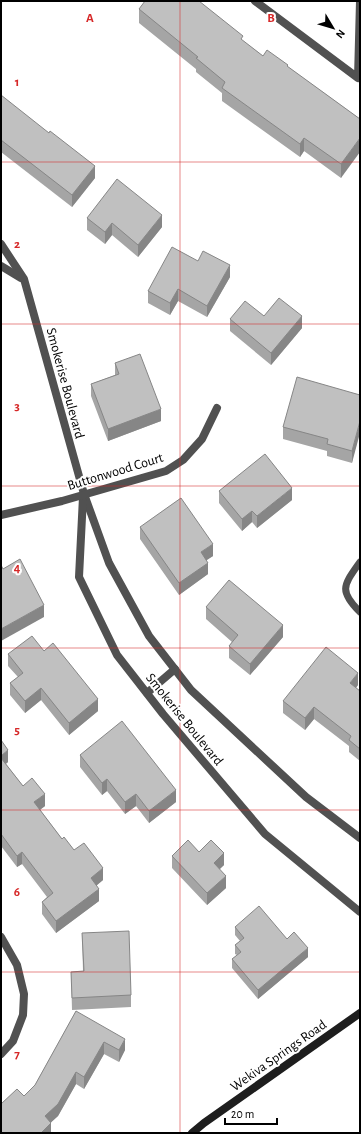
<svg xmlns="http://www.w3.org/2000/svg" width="361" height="1134" font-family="'Alegreya Sans',sans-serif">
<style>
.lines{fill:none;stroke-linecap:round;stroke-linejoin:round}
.lane{stroke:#515151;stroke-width:7}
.street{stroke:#515151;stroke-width:8}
.secondary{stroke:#1e1e1e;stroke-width:8}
.wall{fill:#a5a5a5}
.shaded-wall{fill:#868686}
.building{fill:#c0c0c0;stroke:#868686}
.grid{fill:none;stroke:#d62828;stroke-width:1;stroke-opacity:0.55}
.labels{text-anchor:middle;stroke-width:4;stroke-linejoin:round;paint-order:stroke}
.street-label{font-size:14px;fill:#000;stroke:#fff}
.grid-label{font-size:13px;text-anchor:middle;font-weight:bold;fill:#d62828;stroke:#fff;stroke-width:4;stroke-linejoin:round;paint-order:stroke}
</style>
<rect width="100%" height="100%" fill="#fff"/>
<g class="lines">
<path class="lane" d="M360 562C344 585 338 590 360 612"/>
<g class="street">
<polyline points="255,1 358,78 360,1"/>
<polyline points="1,244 24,279 84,494 109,563 149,636 191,690 306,797 360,838"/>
<polyline points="1,266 21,278"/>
<polyline points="83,497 79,577 117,655 163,714 265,834 360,912"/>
<polyline points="1,515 62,501 166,471 183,460 202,439 217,408"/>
<polyline points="147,693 175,669"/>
<polyline points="1,937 17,965 24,994 23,1015 13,1041 1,1054"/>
</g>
<polyline class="secondary" points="192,1133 204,1123 360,1013"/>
</g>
<g class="wall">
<polygon points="139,9 243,41 263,56 288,67 360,119 341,178 304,151 300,157 222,101 222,93 196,72 196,69 139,23"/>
<polygon points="1,95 95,178 72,207 1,152"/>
<polygon points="87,218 162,227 138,257 112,235 105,244 87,230"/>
<polygon points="198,261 230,277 207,317 178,301 170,315 148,303 148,291"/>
<polygon points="264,316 302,328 271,365 230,331 230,319"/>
<polygon points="115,363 161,421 108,441 91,396 91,384 115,375"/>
<polygon points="360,395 352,463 327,456 327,451 283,439 283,427"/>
<polygon points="219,491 292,500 257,528 252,522 242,531 219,503"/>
<polygon points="140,527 213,556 206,560 208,574 179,595 140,539"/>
<polygon points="206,607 283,637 250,675 229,658 229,646 232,642 206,619"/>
<polygon points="44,651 98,711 69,735 41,700 25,713 10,695 10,683 18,677 8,666 8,654"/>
<polygon points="358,685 356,688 360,691 360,761 349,752 349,746 314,719 305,730 283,713 283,701"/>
<polygon points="1,740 8,762 6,764 23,786 45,806 40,810 62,839 74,850 103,880 97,885 99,901 56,933 42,914 42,902 47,897 22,864 17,867 1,846"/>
<polygon points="80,755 176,802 149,823 136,806 125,814 107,791 102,795 80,767"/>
<polygon points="199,852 224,865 219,869 226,888 207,905 172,868 172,856"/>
<polygon points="235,927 287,939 308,957 258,999 232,968 232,959 237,955 235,954 235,945 240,941 235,935"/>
<polygon points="82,933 131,995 131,1007 72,1010 71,972 83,971"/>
<polygon points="76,1011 125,1050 119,1062 104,1054 84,1089 76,1084 58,1116 51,1122 51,1133 24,1096 35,1085"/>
</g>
<g class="shaded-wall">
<polygon points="304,138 304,151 300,157 300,144"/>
<polygon points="360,138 360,152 341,178 341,164"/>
<polygon points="95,166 95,178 72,207 72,195"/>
<polygon points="162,215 162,227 138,257 138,245"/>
<polygon points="112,223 112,235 105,244 105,232"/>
<polygon points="230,265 230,277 207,317 207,306"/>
<polygon points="178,289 178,301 170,315 170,303"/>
<polygon points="302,316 302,328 271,365 271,353"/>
<polygon points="161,409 161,421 108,441 108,429"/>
<polygon points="360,421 360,433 352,463 352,451"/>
<polygon points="292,488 292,500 257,528 257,516"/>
<polygon points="252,511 252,522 242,531 242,519"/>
<polygon points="213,544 213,556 201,564 201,552"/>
<polygon points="208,563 208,574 179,595 179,583"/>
<polygon points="44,605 44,617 1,641 1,629"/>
<polygon points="283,625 283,637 250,675 250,664"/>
<polygon points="358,673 358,685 350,695 350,683"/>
<polygon points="41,688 41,700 25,713 25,701"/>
<polygon points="98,699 98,711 69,735 69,723"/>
<polygon points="314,707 314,719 305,730 305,718"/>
<polygon points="8,750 8,762 1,767 1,756"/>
<polygon points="107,779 107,791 102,795 102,783"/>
<polygon points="176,790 176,802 149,823 149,811"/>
<polygon points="45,794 45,806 34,814 34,802"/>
<polygon points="136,794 136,806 125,814 125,802"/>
<polygon points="22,852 22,864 17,867 17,856"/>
<polygon points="224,853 224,865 214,875 214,863"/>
<polygon points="103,868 103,880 91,890 91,878"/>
<polygon points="226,876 226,888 207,905 207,893"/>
<polygon points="99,889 99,901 56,933 56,921"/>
<polygon points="308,948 308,957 258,999 258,990"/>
<polygon points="125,1039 125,1050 119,1062 119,1050"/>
<polygon points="104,1042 104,1054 84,1089 84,1077"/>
<polygon points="76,1072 76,1084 58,1116 45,1128 45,1116"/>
<polygon points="51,1123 51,1133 41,1133"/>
</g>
<g class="building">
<polygon points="145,1 199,1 243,36 241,39 263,56 267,50 288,65 287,66 360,119 360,138 341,164 304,138 300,144 222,88 225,82 196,58 198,57 139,9"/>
<polygon points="1,95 49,133 50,131 95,166 72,195 1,140"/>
<polygon points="117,179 162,215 138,245 112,223 105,232 87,218"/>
<polygon points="172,247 198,261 203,251 230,265 207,306 178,289 170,303 148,291"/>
<polygon points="279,298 302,316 271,353 230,319 245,301 264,316"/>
<polygon points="140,354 161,409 108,429 91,384 119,374 115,363"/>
<polygon points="297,377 360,395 360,421 352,451 327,444 328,439 283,427"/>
<polygon points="265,454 292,488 257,516 252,511 242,519 219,491"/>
<polygon points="181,498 213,544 201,552 208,563 179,583 140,527"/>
<polygon points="20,559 44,605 1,629 1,565 3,569"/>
<polygon points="229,580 283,625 250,664 229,646 238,635 206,607"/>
<polygon points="32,636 44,651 53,643 98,699 69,723 41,688 25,701 10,683 23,673 8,654"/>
<polygon points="326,647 358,673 350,683 360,691 360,749 349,740 351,736 314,707 305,718 283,701"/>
<polygon points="122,721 176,790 149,811 136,794 125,802 107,779 102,783 80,755"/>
<polygon points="1,740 8,750 1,756"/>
<polygon points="1,758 23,786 32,778 45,794 34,802 62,839 64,837 74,850 84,843 103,868 91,878 99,889 56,921 42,902 53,893 22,852 17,856 1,834"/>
<polygon points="188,840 199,852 211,840 224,853 214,863 226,876 207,893 172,856"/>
<polygon points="259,906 287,939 294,932 308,948 258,990 232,959 241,952 235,945 244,938 235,927"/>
<polygon points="129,931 131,995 72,998 71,972 84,971 82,933"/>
<polygon points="76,1011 125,1039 119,1050 104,1042 84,1077 76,1072 58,1104 45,1116 51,1123 41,1133 1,1133 1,1104 17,1089 24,1096 35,1085"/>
</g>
<path class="grid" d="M180 1V1133M1 162H360M1 324H360M1 486H360M1 648H360M1 810H360M1 972H360"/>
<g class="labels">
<g class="street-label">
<text transform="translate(66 383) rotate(75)" y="5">Smokerise Boulevard</text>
<text transform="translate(115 471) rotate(-17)" y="5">Buttonwood Court</text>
<text transform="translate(185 719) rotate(51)" y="5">Smokerise Boulevard</text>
<text transform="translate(278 1055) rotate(-35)" y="5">Wekiva Springs Road</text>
</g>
</g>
<g class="grid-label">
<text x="90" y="22">A</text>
<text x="271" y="22">B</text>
<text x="17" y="86">1</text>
<text x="17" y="248">2</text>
<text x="17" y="410">3</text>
<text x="17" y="572">4</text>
<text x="17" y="734">5</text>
<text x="17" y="896">6</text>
<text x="17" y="1058">7</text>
</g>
<rect width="361" height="1134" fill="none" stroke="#000000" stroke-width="4"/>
<g transform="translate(333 28) rotate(128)" stroke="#ffffff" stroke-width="3" paint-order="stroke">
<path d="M0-3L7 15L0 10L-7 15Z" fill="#000000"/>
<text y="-6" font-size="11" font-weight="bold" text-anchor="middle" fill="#000000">N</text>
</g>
<path d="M225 1118v6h52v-6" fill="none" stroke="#000000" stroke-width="2"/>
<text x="231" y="1118" font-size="12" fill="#000000" stroke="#ffffff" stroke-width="3" paint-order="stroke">20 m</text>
</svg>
